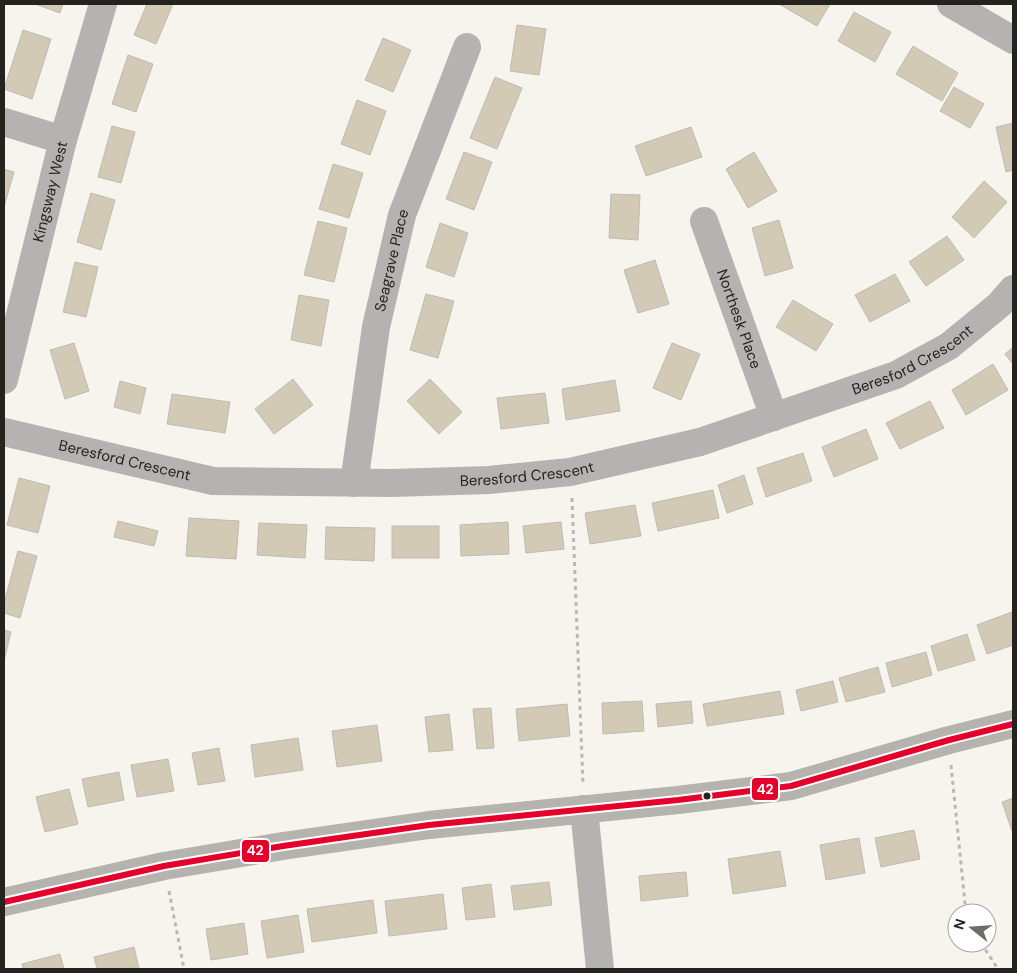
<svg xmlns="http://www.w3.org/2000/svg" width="1017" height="973" font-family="'DM Sans',sans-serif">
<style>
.building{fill:#d2cab4;stroke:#bdbbb5}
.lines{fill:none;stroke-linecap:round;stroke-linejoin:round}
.path{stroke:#bab8b4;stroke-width:3;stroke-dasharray:4 4;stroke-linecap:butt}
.street{stroke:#b5b3b1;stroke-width:28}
.secondary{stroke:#b4b3ae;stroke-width:28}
.bus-1-casing{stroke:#fff;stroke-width:10}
.bus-1{stroke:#e4002b;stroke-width:6}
.bus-dot{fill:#25231e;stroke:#fff;stroke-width:2}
.labels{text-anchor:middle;stroke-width:4;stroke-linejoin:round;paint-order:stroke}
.street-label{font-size:15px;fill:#25231e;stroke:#fff}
.line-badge{stroke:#fff;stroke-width:2}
.badge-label{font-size:14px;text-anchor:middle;font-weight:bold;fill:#fff}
</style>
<rect width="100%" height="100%" fill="#f6f4ed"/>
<g class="building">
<polygon points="35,4 63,4 60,13"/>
<polygon points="147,4 173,4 156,44 134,35"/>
<polygon points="779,4 830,4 817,26"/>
<polygon points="854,12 891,32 875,62 838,41"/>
<polygon points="517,25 546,29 539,75 510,71"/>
<polygon points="23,30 51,39 32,99 4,89"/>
<polygon points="383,38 411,50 393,92 365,80"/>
<polygon points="913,46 958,73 942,101 896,74"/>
<polygon points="128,55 153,64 136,112 112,104"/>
<polygon points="495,77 522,88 497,149 470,138"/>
<polygon points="954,87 984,104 970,128 940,111"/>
<polygon points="357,100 386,111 370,155 341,144"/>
<polygon points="1013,123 1013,170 1006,172 996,127"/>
<polygon points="112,126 135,132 121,183 98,177"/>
<polygon points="691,127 702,157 646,176 635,146"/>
<polygon points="464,152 492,162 474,210 446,199"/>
<polygon points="754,152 777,191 748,208 726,169"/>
<polygon points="333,164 363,173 349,218 319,209"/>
<polygon points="4,169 14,172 4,207"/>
<polygon points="984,181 1007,202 974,238 952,217"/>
<polygon points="91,193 115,200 101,250 77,242"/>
<polygon points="611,194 640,195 638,240 609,238"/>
<polygon points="779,220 793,268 765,276 752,228"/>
<polygon points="318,221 347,228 334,282 304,275"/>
<polygon points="440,223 468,233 454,277 426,267"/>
<polygon points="947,236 964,260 926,286 909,262"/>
<polygon points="655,260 669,304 638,313 624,270"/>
<polygon points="75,262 98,267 86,317 63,312"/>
<polygon points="895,274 910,301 870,322 855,295"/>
<polygon points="426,294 454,301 438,358 410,350"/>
<polygon points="299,295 329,300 321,346 291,340"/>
<polygon points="793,300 833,324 816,351 776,327"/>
<polygon points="74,343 89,391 65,399 50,350"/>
<polygon points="672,343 700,354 681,400 653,388"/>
<polygon points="1013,347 1013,364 1005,354"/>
<polygon points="993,364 1008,390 966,415 952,390"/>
<polygon points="293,379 313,405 274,434 255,409"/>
<polygon points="430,379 462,412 439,434 407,401"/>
<polygon points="615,380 620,411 566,420 562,389"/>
<polygon points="120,381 146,388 140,414 114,407"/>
<polygon points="545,393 549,423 501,429 497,398"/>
<polygon points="172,394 230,402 225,433 167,424"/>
<polygon points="930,401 944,428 900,449 886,423"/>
<polygon points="866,429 878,459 834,477 822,447"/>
<polygon points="803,453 812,481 766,497 757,468"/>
<polygon points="744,475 753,504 727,513 718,485"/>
<polygon points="19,478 50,486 38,533 7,525"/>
<polygon points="713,490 719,518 658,531 652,503"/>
<polygon points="635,505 641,536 590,544 585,513"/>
<polygon points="189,518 239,521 236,559 186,556"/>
<polygon points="118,521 158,531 154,546 114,537"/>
<polygon points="508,522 509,554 461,556 460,525"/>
<polygon points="561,522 564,549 526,553 523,526"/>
<polygon points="259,523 307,525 305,558 257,555"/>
<rect x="392" y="526" width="47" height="32"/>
<polygon points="326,527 375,528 374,561 325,559"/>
<polygon points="18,551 37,556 20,618 4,613 4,603"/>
<polygon points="1012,612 1013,645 987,654 977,625"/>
<polygon points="4,630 11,632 4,661"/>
<polygon points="967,634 975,660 938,671 931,646"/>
<polygon points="926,652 932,675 892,687 886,663"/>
<polygon points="878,667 885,692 846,702 839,678"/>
<polygon points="833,681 838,702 801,711 796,690"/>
<polygon points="780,691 784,714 707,726 703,704"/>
<polygon points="642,701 644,731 603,734 602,703"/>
<polygon points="691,701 693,723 658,727 656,704"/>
<polygon points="567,704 570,736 519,741 516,709"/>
<polygon points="491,708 494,748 477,749 473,709"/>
<polygon points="449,714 453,750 429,752 425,717"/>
<polygon points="377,725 382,761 337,767 332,731"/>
<polygon points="298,738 303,770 255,777 251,745"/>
<polygon points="219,748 225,781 198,785 192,753"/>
<polygon points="168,759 174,791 137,797 131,765"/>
<polygon points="119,772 124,800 88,807 82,779"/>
<polygon points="69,789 78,824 45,832 36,797"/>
<polygon points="1013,798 1013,830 1012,831 1002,802"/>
<polygon points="914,830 920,859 881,867 875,838"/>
<polygon points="859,838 865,873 826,880 820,845"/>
<polygon points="780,851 786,886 733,894 728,859"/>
<polygon points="686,872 688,896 641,901 639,876"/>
<polygon points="549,882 552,905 514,910 511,886"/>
<polygon points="491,884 495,917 466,920 462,888"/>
<polygon points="443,894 447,929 389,936 385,901"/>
<polygon points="373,900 377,933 312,942 307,909"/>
<polygon points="298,915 304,952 267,958 261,921"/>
<polygon points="244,923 248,954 211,960 206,929"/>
<polygon points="134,947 139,968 97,969 94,957"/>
<polygon points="60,954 64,969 23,969 22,964"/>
</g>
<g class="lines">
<g class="path">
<polyline points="572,498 583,784"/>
<polyline points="951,765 966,913"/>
<polyline points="169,891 184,969"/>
<polyline points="981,943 998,969"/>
</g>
<g class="street">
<polyline points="951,4 1013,40"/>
<polyline points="4,122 63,140"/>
<path id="s1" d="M704 221 774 417"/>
<path id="s2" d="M4 380 63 140 103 4"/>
<path id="s3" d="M4 432 213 481 392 483 489 480 570 472 700 442 896 375 949 346 999 305 1013 289"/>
<path id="s4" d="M354 483 376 327 402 215 467 47"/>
<polyline points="584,809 600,969"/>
</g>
<polyline class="secondary" points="4,902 164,866 283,846 429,825 678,800 791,786 949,740 1013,724"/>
<defs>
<polyline id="bus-1" points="4,902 164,866 283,846 429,825 678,800 791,786 949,740 1013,724"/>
</defs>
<use href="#bus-1" class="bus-1-casing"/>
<use href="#bus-1" class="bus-1"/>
</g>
<circle class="bus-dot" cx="707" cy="796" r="4.5"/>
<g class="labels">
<g class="street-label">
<text dy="5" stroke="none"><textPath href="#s2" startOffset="194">Kingsway West</textPath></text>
<text dy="5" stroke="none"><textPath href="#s4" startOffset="226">Seagrave Place</textPath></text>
<text dy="5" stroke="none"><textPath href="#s1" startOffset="104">Northesk Place</textPath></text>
<text dy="5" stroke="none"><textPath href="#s3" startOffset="934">Beresford Crescent</textPath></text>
<text dy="5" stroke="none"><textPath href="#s3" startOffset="124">Beresford Crescent</textPath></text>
<text dy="5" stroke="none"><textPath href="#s3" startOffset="529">Beresford Crescent</textPath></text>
</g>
</g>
<g class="line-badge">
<rect x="751" y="777" width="28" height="24" rx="5" fill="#e4002b"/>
<rect x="241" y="839" width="29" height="24" rx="5" fill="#e4002b"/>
</g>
<g class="badge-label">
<text x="765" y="794">42</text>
<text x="255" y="855">42</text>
</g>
<rect width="1017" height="973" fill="none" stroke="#25231e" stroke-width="10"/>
<g transform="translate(972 928) rotate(287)"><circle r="24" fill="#ffffff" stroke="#a8a7a5"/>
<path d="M0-4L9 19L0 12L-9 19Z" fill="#6e6c66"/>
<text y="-8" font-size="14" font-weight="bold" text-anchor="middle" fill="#25231e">N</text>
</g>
</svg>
